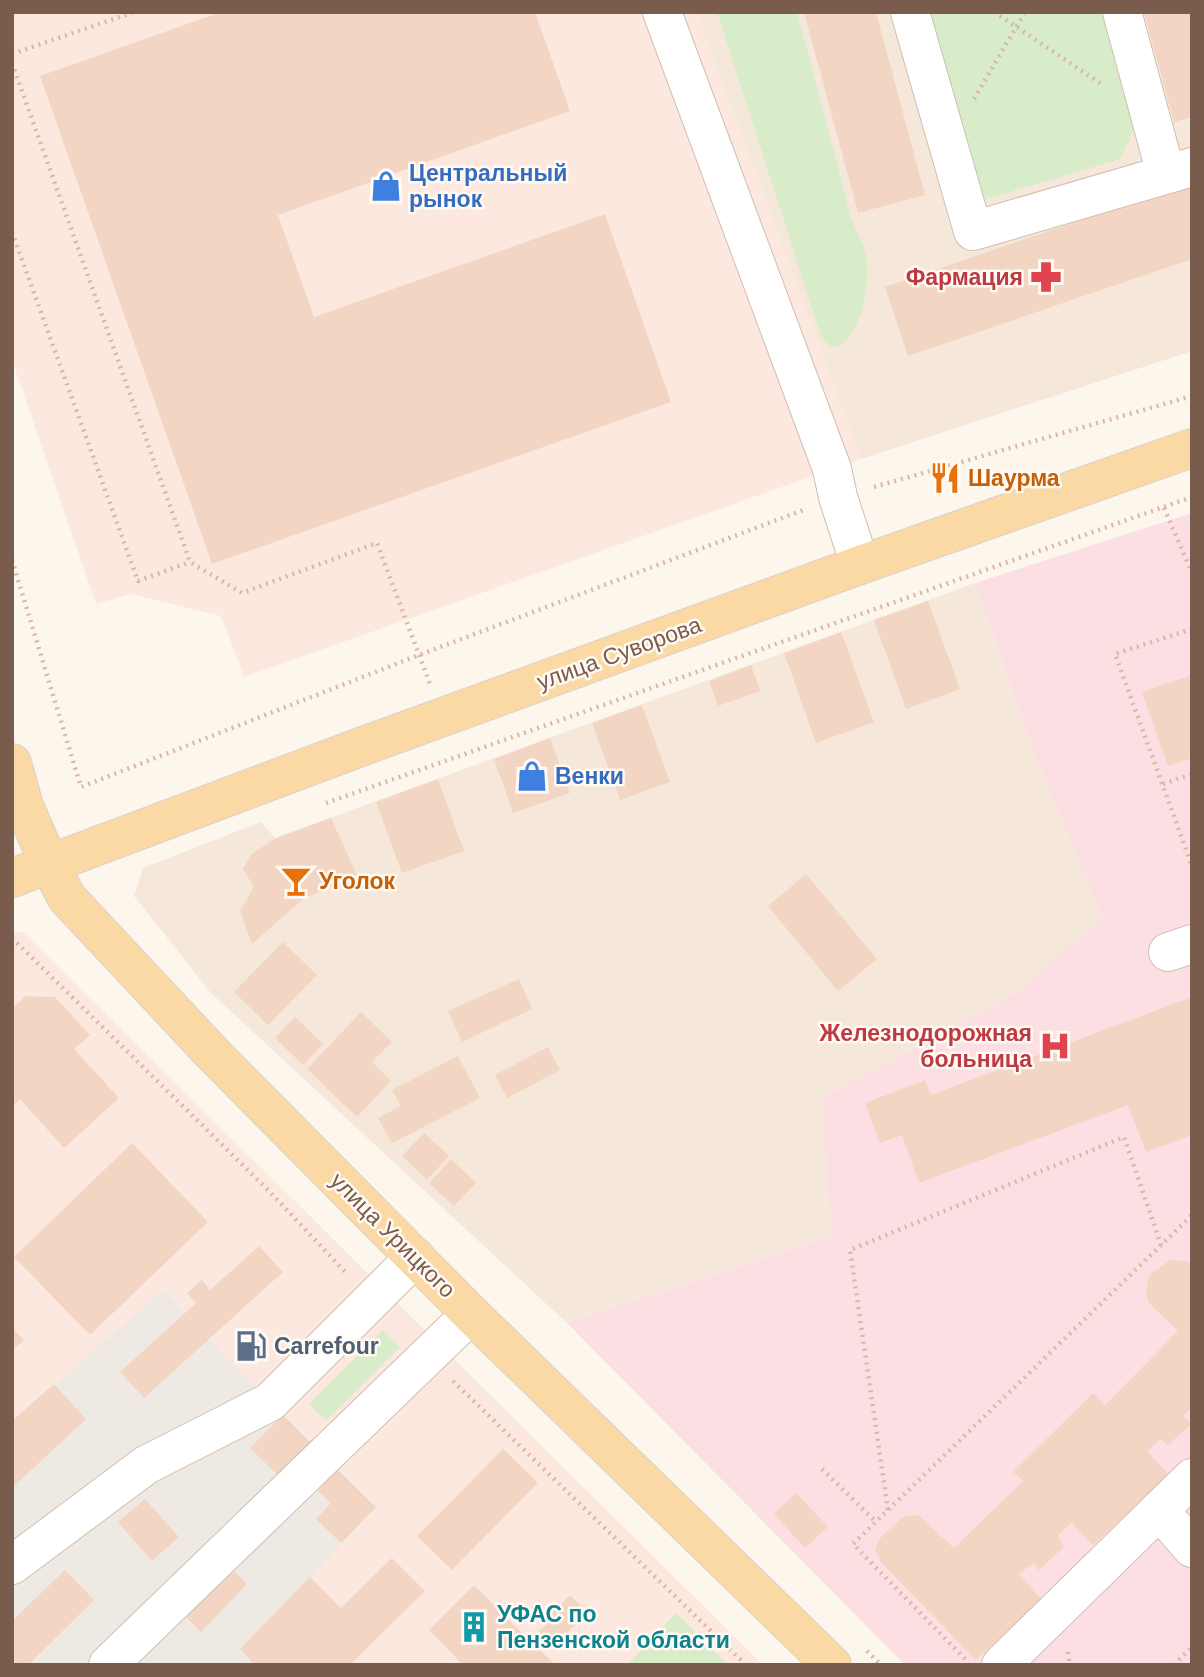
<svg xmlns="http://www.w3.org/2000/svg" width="1204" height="1677" font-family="Helvetica,sans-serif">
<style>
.residential{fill:#f5e8da}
.commercial{fill:#fde8e0}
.industrial{fill:#efe9e4}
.medical{fill:#fbdfe3}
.green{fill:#d8ecc9}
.building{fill:#f3d5c3}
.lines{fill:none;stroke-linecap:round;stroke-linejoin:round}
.minor-casing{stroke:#d1beb0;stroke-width:40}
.major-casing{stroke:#dad1cd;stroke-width:40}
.path{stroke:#d9b8a5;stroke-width:4.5;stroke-dasharray:2 5;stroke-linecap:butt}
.minor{stroke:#fff;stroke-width:38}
.major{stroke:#fbd9a5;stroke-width:38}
.labels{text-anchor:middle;stroke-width:5;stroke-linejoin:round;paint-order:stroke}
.shop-label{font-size:23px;font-weight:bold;fill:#366cbe;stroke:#fffaf3;text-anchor:start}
.health-label{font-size:23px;font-weight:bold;fill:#be3a42;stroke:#fffaf3;text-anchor:end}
.food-label{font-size:23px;font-weight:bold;fill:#c56008;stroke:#fffaf3;text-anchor:start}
.street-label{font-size:23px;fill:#7a5c4d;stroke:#fffaf3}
.service-label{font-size:23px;font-weight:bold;fill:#4e5e75;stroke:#fffaf3;text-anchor:start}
.culture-label{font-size:23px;font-weight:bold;fill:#0d838f;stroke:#fffaf3;text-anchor:start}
</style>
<rect width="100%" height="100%" fill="#fdf6ec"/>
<g class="residential">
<polygon points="696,12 1192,12 1192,351 861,459"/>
<polygon points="975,583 1034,753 1104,918 1013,995 822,1098 831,1236 567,1323 211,993 134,896 143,868 261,822 275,838"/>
</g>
<g class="commercial">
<polygon points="12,12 696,12 861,459 244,677 221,616 131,594 96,604 12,360"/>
<polygon points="22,931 763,1665 350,1665 424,1592 341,1608 310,1577 376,1506 283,1415 163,1289 12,1423 12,935"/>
</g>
<polygon class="industrial" points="163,1289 270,1402 376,1507 311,1578 341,1608 392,1558 425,1591 350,1665 12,1665 12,1423"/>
<polygon class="medical" points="1192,513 1192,1665 905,1665 567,1323 831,1236 822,1098 1013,995 1103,918 1034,753 975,583"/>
<g class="green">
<path d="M717 12H797C815 79 833 146 850 214 855 230 867 248 867 264 868 292 863 329 838 347 829 347 826 344 821 336Z"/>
<polygon points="920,12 1108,12 1139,118 1120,159 976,202"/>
<polygon points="383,1330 400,1347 326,1421 309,1404"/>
<polygon points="676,1613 728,1665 627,1665"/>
</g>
<g class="building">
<polygon points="221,12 535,12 570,111 278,215 314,317 605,214 671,402 212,564 40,76"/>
<polygon points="804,12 876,12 925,195 858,213"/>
<polygon points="1144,12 1192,12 1192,117 1174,122"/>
<polygon points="1192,182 1192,259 908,356 885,287"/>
<polygon points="928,601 960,689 906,709 874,620"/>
<polygon points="841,632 874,722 816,743 784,653"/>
<polygon points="751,665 760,691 718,706 709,681"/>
<polygon points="1192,675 1192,758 1168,766 1142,692"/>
<polygon points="642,705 670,782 620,800 592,723"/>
<polygon points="550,738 570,793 513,813 494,759"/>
<polygon points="438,779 464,851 402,873 376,802"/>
<polygon points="331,818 357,875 303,899 252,944 240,911 254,887 243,869 252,854 274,839"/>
<polygon points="806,874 877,959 838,991 768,906"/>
<polygon points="283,942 317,975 268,1025 234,992"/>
<polygon points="519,979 532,1009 462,1042 448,1011"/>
<polygon points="26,996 55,997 90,1035 74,1049 119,1098 64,1148 20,1099 12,1106 12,1009"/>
<polygon points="1192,997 1192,1135 1146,1152 1128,1105 919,1183 902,1135 880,1143 865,1103 925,1080 931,1095"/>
<polygon points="361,1012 392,1042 372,1062 391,1081 357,1117 307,1069"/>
<polygon points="295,1017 323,1044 303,1065 275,1038"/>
<polygon points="548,1047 560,1070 507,1098 495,1075"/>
<polygon points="458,1056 480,1098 392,1143 378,1118 401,1106 392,1090"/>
<polygon points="424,1133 449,1156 427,1180 402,1156"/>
<polygon points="132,1143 208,1222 90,1335 14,1257"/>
<polygon points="451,1159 476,1183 454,1206 429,1183"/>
<polygon points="259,1246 283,1272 144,1398 120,1372 196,1303 187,1293 202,1280 210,1290"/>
<polygon points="1170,1260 1187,1261 1192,1267 1192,1407 1183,1415 1191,1424 1168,1445 1161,1439 1147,1451 1169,1475 1093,1545 1072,1523 1058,1535 1064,1547 1039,1570 1033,1563 1019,1574 1041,1599 976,1660 881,1562 875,1549 881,1537 903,1517 918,1515 954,1548 1023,1481 1013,1472 1093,1393 1105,1405 1178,1331 1149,1303 1146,1292 1149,1276"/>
<polygon points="12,1328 24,1340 12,1351"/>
<polygon points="54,1384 86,1419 12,1488 12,1421"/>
<polygon points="283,1415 314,1446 282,1479 250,1448"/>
<polygon points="503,1449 538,1483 452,1570 417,1536"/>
<polygon points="338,1470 376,1507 341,1543 316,1519 331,1503 318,1491"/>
<polygon points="796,1493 828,1527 805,1548 774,1514"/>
<polygon points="145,1499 179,1537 152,1561 118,1522"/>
<polygon points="392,1558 425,1591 350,1665 255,1665 240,1649 310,1577 341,1608"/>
<polygon points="229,1566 247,1584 201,1632 183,1614"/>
<polygon points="65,1570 94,1600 28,1665 12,1665 12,1621"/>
<polygon points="474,1585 530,1641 547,1623 544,1621 570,1595 587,1612 560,1640 556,1635 540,1650 555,1665 463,1665 429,1630"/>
</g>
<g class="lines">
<defs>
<g id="minor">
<polyline points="662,12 832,469 838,497 860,565"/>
<polyline points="910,12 973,231 1192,167"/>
<polyline points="1122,12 1166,174"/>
<polyline points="1168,952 1192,944"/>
<polyline points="1159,1510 1192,1548"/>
<polyline points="12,1565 146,1465 270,1402 415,1257"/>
<polyline points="108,1665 471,1314"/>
<polyline points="1001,1665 1192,1478"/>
</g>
<g id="major">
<polyline points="12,763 24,806 50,866 67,898 214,1055 471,1314 832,1665"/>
<polyline points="12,878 366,745 860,565 1192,448"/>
</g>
</defs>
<use href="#minor" class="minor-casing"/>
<use href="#major" class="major-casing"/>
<g class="path">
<polyline points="994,12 1103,85"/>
<polyline points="12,54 134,12"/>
<polyline points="12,63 190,562 242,593 377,543 430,684"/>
<polyline points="974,99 1025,12"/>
<polyline points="12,232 138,581 190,562"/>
<polyline points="874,487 1192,396"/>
<polyline points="1164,508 1192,573"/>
<polyline points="12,560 81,787 419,655 806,509"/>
<polyline points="1192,629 1115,654 1192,866"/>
<polyline points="1163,784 1192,774"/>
<polyline points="326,803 1192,497"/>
<polyline points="12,938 269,1191 348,1275"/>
<polyline points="453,1381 746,1665"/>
<polyline points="822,1469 876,1522"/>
<polyline points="888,1510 850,1250 1124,1137 1161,1245"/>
<polyline points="867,1651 881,1665"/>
<polyline points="1068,1652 1070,1665"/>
<polyline points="965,1659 853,1544 1192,1215"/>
<polyline points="1174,1665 1192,1647"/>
</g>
<use href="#minor" class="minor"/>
<use href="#major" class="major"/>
</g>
<defs>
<symbol id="shop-bare" viewBox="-9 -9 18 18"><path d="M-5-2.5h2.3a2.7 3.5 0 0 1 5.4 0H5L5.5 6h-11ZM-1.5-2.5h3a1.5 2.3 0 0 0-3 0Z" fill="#3f7fe0" stroke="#fffaf3" stroke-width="2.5" paint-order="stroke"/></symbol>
<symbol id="pharmacy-bare" viewBox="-9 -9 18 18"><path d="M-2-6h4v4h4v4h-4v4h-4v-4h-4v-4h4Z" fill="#e0444e" stroke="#fffaf3" stroke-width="2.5" paint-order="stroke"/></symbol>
<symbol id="restaurant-bare" viewBox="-9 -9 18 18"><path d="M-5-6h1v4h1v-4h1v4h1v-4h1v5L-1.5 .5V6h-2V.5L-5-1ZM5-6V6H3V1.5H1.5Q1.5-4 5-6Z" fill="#e8710a" stroke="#fffaf3" stroke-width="2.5" paint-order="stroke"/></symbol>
<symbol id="bar-bare" viewBox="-9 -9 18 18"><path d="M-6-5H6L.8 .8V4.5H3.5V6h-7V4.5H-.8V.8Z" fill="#e8710a" stroke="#fffaf3" stroke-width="2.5" paint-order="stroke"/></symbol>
<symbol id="hospital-bare" viewBox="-9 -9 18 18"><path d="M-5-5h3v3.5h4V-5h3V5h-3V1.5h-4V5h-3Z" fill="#e0444e" stroke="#fffaf3" stroke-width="2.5" paint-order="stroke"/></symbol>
<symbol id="fuel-bare" viewBox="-9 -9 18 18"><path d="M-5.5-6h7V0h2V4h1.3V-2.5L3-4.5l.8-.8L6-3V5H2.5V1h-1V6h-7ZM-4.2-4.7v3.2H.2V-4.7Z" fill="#5c6f8a" stroke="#fffaf3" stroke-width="2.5" paint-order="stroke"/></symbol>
<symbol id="building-bare" viewBox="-9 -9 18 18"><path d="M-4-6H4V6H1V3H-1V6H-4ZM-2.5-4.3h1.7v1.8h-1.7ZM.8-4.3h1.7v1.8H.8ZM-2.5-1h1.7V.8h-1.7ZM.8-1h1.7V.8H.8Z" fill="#0f9aa8" stroke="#fffaf3" stroke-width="2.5" paint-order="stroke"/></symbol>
</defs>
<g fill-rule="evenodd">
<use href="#shop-bare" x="364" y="164" width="44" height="44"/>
<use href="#pharmacy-bare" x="1024" y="255" width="44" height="44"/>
<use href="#restaurant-bare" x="923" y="456" width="44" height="44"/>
<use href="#shop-bare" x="510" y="754" width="44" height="44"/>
<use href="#bar-bare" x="274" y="859" width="44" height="44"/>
<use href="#hospital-bare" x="1033" y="1024" width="44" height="44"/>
<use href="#fuel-bare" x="229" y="1324" width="44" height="44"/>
<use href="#building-bare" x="452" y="1605" width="44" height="44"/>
</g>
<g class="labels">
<g class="shop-label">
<text x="409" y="181">Центральный<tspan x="409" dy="26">рынок</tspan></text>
<text x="555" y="784">Венки</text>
</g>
<g class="health-label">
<text x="1023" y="285">Фармация</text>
<text x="1032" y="1041">Железнодорожная<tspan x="1032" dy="26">больница</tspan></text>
</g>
<g class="food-label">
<text x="968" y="486">Шаурма</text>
<text x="319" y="889">Уголок</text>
</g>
<g class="street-label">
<text transform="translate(619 653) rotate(-20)" y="8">улица Суворова</text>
<text transform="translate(393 1235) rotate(45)" y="8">улица Урицкого</text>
</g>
<g class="service-label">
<text x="274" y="1354">Carrefour</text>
</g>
<g class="culture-label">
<text x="497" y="1622">УФАС по<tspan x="497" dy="26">Пензенской области</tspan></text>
</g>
</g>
<rect width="1204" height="1677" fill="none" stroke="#7a5c4d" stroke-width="28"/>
</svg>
